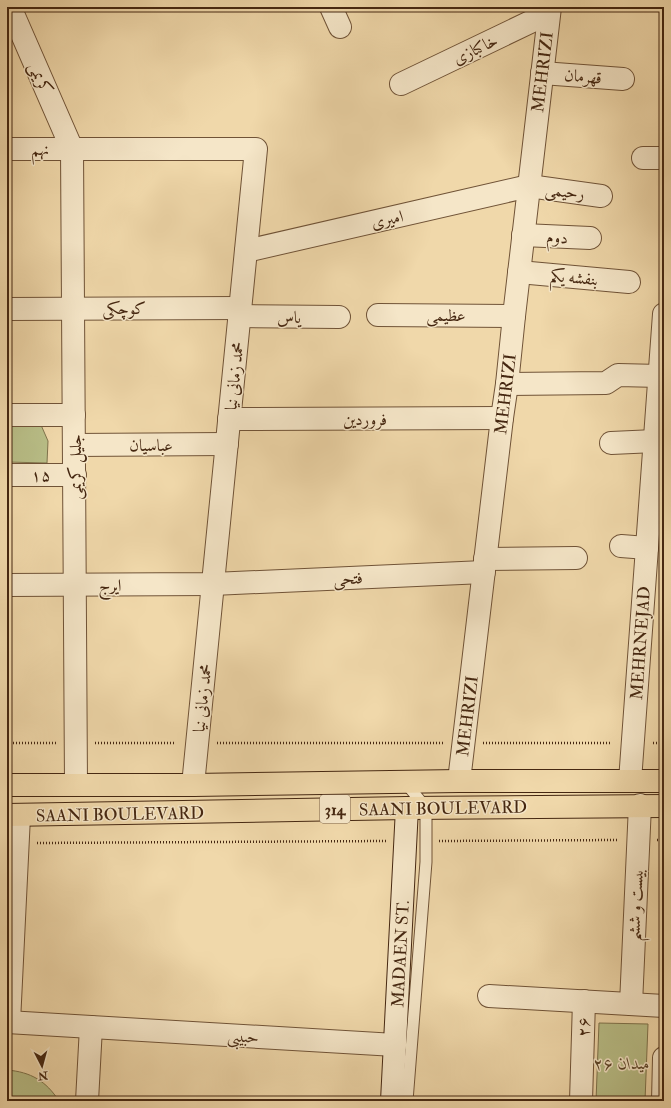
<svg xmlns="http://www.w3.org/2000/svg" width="671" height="1108" font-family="'IM FELL Double Pica',Amiri,serif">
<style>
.green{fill:#b9bf88;stroke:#7f734c}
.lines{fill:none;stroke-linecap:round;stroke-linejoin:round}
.lane-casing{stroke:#705337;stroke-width:13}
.street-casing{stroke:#705337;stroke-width:24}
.secondary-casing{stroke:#452711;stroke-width:24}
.primary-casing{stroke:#452711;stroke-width:24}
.path{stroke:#452711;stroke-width:2.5;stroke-dasharray:1 2;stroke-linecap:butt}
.lane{stroke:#f5e6c8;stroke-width:11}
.street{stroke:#f5e6c8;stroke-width:22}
.secondary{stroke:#f5e6c8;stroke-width:22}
.primary{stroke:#f0d8aa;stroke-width:22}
.labels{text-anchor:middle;stroke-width:3;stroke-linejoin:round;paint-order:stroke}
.shield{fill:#f5e6c8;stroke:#7a6048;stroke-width:1}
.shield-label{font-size:16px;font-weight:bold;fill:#452711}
.street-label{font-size:17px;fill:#452711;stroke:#f5e6c8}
.park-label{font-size:17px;font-style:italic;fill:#5c4529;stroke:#f5e6c8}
</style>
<rect width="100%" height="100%" fill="#f0d8aa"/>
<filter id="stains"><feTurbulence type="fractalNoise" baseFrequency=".005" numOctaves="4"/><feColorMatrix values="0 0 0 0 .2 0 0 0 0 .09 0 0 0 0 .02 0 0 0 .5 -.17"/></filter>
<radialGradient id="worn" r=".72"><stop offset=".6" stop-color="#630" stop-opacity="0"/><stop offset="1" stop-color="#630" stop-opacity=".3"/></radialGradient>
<g class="green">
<polygon points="7,425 41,425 48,441 47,463 7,462"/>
<polygon points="599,1023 648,1024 645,1101 596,1101"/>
<path d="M7 1070C31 1072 46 1081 59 1101H7Z"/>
</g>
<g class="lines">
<defs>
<polyline id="lane" points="405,782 426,808 426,862 407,1101"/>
<g id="street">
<polyline points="10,7 72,149 76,784"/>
<polyline points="331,7 340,27"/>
<polyline points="542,73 623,79"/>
<polyline points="401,84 549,13"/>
<polyline points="7,149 256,149 193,785"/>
<polyline points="643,158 664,158"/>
<polyline points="523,235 590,238"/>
<polyline points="246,251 529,186 601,196"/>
<polyline points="519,272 629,282"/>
<polyline points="7,309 240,308"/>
<polyline points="378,315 514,316"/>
<polyline points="239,316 339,317"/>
<polyline points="507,384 606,383 618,375 660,376"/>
<polyline points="7,415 74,415"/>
<polyline points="229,419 502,418"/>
<polyline points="611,443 655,441"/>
<polyline points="74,445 227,444"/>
<polyline points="7,475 75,475"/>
<polyline points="621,546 647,548"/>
<polyline points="485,559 576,558"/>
<polyline points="7,585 213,584 484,572"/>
<polyline points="459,781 502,418 507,384 514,316 550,7"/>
<polyline points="630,781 664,314"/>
<polyline points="489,996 664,1006"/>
<polyline points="631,1004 640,805"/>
<polyline points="7,1022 395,1045"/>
<polyline points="9,1022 19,816"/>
<polyline points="87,1101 91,1027"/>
<polyline points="581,1101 584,1001"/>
<polyline points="663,1101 664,1058"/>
</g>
<polyline id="secondary" points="392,1101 407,808"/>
<g id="primary">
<polyline points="7,785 193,785 459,781 664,781"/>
<polyline points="7,815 407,808 664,806"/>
</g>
</defs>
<use href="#lane" class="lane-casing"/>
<use href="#street" class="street-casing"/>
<use href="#secondary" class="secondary-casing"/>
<use href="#primary" class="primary-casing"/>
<g class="path">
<polyline points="7,743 56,743"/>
<polyline points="95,743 176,743"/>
<polyline points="217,743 444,743"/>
<polyline points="483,743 612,743"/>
<polyline points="653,743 664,743"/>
<polyline points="657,840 664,840"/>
<polyline points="439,841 618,840"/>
<polyline points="37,843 386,841"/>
</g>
<use href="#lane" class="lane"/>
<use href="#street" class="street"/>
<use href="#secondary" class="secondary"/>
<use href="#primary" class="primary"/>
</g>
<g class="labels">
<rect class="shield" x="320" y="795" width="30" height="28" rx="3"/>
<g class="shield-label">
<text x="335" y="815">314</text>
</g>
<g class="street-label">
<text transform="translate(475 49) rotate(-26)" y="6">خاکبازی</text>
<text transform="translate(542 72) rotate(-83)" y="6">MEHRIZI</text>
<text transform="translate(583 76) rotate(5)" y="6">قهرمان</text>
<text transform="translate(41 78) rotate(66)" y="6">کریمی</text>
<text x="40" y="155">نهم</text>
<text transform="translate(565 191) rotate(7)" y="6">رحیمی</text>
<text transform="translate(387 219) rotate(-13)" y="6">امیری</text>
<text transform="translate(557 237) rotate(3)" y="6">دوم</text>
<text transform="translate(574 277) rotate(5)" y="6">بنفشه یکم</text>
<text x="124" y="314">کوچکی</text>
<text x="446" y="321">عظیمی</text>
<text x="289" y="323">یاس</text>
<text transform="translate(234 376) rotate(-84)" y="6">محمد زمانی نیا</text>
<text transform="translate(505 394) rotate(-83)" y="6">MEHRIZI</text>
<text x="365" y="425">فروردین</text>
<text x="151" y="451">عباسیان</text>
<text transform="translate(75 467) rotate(-90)" y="6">جلیل کریمی</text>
<text x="41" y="481">۱۵</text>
<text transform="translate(348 578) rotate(-3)" y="6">فتحی</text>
<text x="110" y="591">ایرج</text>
<text transform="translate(640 643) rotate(-86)" y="6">MEHRNEJAD</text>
<text transform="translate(202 698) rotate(-84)" y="6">محمد زمانی نیا</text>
<text transform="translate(467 716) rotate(-83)" y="6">MEHRIZI</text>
<text transform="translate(443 808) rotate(-1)" y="6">SAANI BOULEVARD</text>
<text transform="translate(120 814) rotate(-1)" y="6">SAANI BOULEVARD</text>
<text transform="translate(635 905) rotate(-87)" y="6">بیست و ششم</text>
<text transform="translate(400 954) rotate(-87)" y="6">MADAEN ST.</text>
<text transform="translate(583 1027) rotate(-88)" y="6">۲۶</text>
<text transform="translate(243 1036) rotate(3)" y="6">حبیبی</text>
</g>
<g class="park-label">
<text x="622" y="1069">میدان ۲۶</text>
</g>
</g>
<rect width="671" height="1108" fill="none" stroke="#f0d8aa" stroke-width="24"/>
<rect x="8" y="8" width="655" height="1092" fill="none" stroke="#452711" stroke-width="2"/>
<rect x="12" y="12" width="647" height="1084" fill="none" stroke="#452711"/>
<g transform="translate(42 1066) rotate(174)" stroke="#f5e6c8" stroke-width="3" paint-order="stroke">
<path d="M0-3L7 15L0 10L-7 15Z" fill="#452711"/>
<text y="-6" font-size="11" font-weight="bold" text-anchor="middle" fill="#452711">N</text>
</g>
<rect width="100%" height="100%" filter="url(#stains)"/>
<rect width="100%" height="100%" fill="url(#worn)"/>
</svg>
